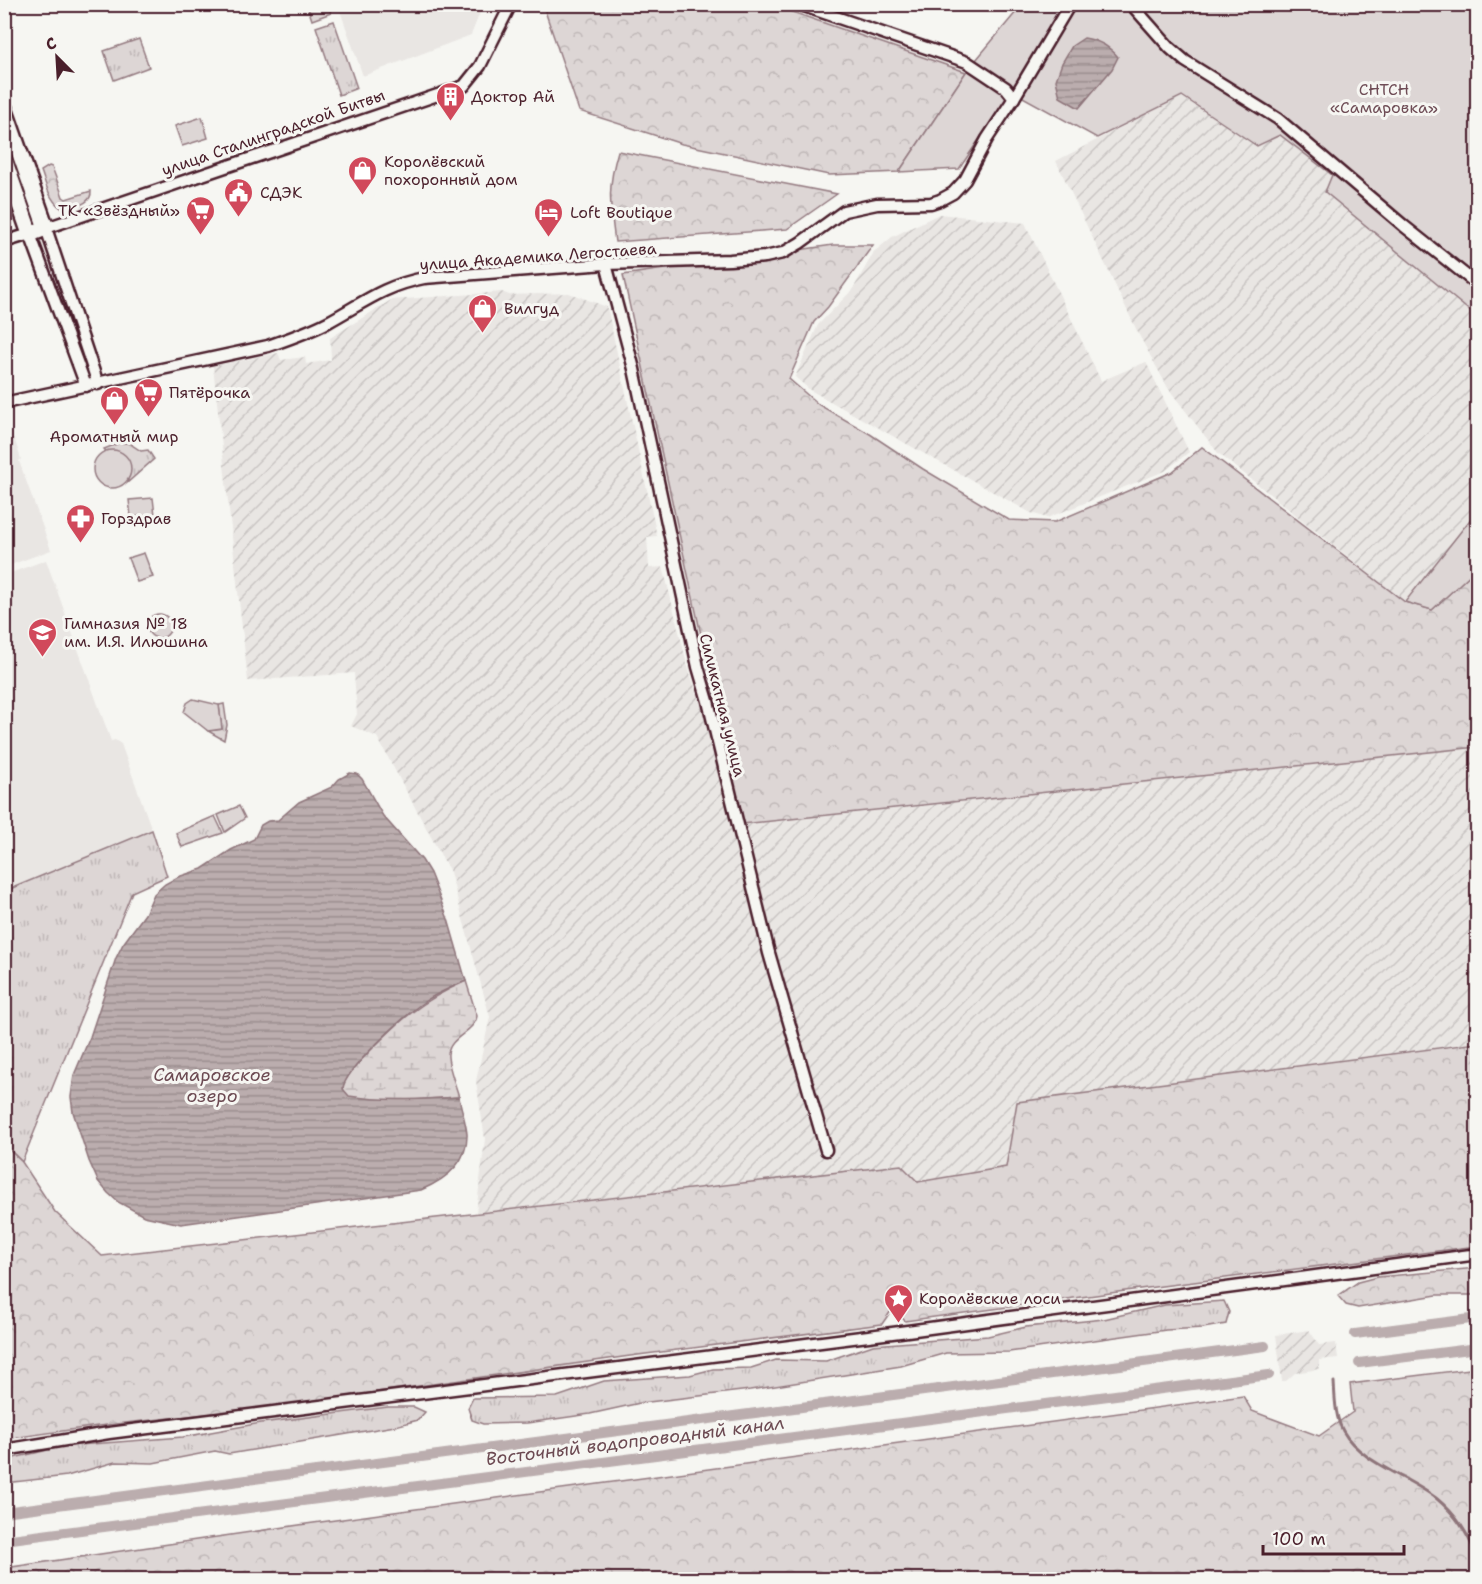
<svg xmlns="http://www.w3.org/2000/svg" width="1482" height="1584" font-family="'Shantell Sans',sans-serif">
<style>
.built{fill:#e9e6e3}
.industrial{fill:url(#industrial-furrows)}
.grass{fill:url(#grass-tufts);stroke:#947a80;stroke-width:1.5}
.forest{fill:url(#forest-crowns);stroke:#947a80;stroke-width:1.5}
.wetland{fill:url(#wetland-marsh);stroke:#947a80;stroke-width:1.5}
.green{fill:#ddd6d5;stroke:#947a80;stroke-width:1.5}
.water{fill:url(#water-rules);stroke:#8e747a;stroke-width:1.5}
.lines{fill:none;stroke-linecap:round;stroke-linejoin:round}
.stream{stroke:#8e747a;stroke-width:3}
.canal{stroke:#bbadae;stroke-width:10}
.street-casing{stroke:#4a1f2b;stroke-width:15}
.secondary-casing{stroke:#4a1f2b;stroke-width:20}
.street{stroke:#f6f6f2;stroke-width:10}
.secondary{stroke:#f6f6f2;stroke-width:15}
.labels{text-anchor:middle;stroke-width:6;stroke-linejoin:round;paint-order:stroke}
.park-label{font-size:16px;fill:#6f4d56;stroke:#f6f6f2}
.poi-label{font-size:16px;fill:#4a1f2b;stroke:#f6f6f2;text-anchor:start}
.street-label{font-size:16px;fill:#4a1f2b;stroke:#f6f6f2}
.water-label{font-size:18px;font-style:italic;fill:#6c4a52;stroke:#f6f6f2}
</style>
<defs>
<pattern id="industrial-furrows" width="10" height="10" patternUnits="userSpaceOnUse" patternTransform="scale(1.5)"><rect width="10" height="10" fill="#e9e6e3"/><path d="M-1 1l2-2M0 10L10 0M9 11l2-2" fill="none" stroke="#c9c5c3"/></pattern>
<pattern id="grass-tufts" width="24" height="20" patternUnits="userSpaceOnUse" patternTransform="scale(1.5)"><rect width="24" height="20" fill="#ddd6d5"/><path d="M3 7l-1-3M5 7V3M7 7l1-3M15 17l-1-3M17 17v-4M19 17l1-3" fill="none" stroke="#bfb7b7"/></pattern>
<pattern id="forest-crowns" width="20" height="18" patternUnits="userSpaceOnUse" patternTransform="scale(1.5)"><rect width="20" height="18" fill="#ddd6d5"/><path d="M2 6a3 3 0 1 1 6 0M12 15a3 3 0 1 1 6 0" fill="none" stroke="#bfb7b7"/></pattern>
<pattern id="wetland-marsh" width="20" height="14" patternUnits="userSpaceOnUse" patternTransform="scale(1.5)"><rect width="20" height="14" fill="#ddd6d5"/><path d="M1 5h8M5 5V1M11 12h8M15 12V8" fill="none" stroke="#bfb7b7"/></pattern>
<pattern id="water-rules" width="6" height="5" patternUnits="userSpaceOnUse" patternTransform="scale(1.5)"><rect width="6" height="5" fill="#bbadae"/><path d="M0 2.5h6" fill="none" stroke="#9a8c8e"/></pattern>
</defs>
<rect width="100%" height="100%" fill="#f6f6f2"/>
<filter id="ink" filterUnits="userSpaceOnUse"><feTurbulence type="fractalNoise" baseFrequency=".0167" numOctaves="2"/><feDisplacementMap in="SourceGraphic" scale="12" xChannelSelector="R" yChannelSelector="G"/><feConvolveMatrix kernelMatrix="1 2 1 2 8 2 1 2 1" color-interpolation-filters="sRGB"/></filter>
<g filter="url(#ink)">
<g class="built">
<polygon points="338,5 338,4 483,5 471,35 363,76"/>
<polygon points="5,438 14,438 21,459 19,461 51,550 5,567"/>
<polygon points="46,560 111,741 115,740 121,744 152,830 5,891 5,575"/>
</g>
<g class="industrial">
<polygon points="1182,96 1257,146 1280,135 1332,175 1326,192 1477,317 1477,511 1405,602 1218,453 1168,388 1139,335 1056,161"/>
<polygon points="939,214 1025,223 1101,381 1146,362 1189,452 1165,471 1047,518 1031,513 810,390 795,377 818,325 853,289 874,252 892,237"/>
<polygon points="502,292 509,295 569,293 607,307 657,536 647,537 649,568 663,567 687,664 742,824 1477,747 1477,1043 1017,1102 1006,1167 918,1182 901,1165 476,1213 485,1139 476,1081 490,1017 450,872 377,737 351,726 357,714 354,673 248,681 213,366 278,353 281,360 305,357 306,364 331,360 330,338 391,300"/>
<polygon points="1309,1330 1319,1345 1336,1343 1338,1358 1319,1360 1319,1369 1295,1373 1286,1381 1282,1381 1276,1335"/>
</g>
<g class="grass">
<polygon points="307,5 328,5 331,13 312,20"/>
<polygon points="334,21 357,88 339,95 316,27"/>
<polygon points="139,39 149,67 114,80 104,51"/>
<polygon points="119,443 132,443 132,445 141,451 148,450 154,459 127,483 128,480 110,451 107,452 104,449"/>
<polygon points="224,704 227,725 224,740 208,731 222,729 219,705"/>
<polygon points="215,816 223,833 182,847 176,833"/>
<polygon points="152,830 167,876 132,892 22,1162 5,1145 5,891"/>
<polygon points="1224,1301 1229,1312 1226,1324 1203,1328 1166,1330 1009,1352 946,1353 901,1366 750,1390 640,1403 590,1414 527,1423 483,1424 472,1420 468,1408 473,1398 557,1397 604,1381 690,1375 713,1369 751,1368 776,1360 826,1361 873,1345 988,1336 1026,1327 1104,1319 1165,1305"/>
<polygon points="388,1407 414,1407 425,1412 418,1420 395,1426 229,1454 215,1451 153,1463 115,1462 67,1476 5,1483 5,1460 65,1446 183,1437 261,1423"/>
<polygon points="1332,1574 1351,1579 1290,1580"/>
</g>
<g class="forest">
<polygon points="543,5 772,5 966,72 899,172 829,175 682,144 579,111"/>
<path d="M618 151 837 194 787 229 615 242C610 203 607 189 618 151Z"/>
<path d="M49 166 52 167 63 197 66 199 91 191C92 204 76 206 65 210 50 204 46 184 41 171Z"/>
<polygon points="833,245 873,245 828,307 814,322 789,379 819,405 870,434 923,469 1009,520 1055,522 1172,472 1202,447 1405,602 1432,610 1477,568 1477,747 742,824 623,275"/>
<polygon points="1477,1043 1477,1246 1162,1286 905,1321 893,1308 882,1324 630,1356 279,1406 98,1426 5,1439 4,1145 22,1162 55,1212 102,1256 901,1165 918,1182 1006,1167 1017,1102"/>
<polygon points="1477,1268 1477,1295 1437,1295 1358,1308 1346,1305 1338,1296 1358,1282 1377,1277"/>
<polygon points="1477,1368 1477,1579 1351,1580 1332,1574 1290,1580 5,1579 5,1568 306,1524 1243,1396 1252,1411 1319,1436 1353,1412 1350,1384"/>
</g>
<path class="wetland" d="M466 981 477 1016C474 1033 450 1036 448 1054 447 1064 456 1086 459 1097 435 1098 370 1105 349 1097 344 1094 343 1089 343 1085 348 1073 358 1064 366 1055 400 1020 421 1001 466 981Z"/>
<g class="green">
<polygon points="1022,5 1477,5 1477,317 1325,192 1332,175 1280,135 1257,146 1182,96 1097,138 1012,91 959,169 899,172 966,72"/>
<polygon points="202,117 208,138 182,146 175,126"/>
<circle cx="112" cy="469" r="19"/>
<polygon points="153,498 155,515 131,517 129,500"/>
<polygon points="1477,511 1477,568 1432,610 1405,602"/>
<polygon points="144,553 153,577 137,582 128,558"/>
<circle cx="159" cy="626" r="12"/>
<polygon points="193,699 219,705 222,729 208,731 184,712 187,703"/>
<polygon points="239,806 245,818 225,832 218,815"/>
</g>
<g class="water">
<path d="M1084 38C1098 40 1109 46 1118 57L1112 69 1079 108 1060 97 1056 80 1062 63 1072 46Z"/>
<path d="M350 773 357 774 362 779 383 816 422 860 430 873 448 919 466 981C452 987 437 993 424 1002 408 1013 343 1071 343 1089L349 1096C386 1102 422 1099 459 1097 461 1109 466 1122 467 1134 468 1164 445 1180 421 1190L181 1224 144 1216 118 1202 108 1193 98 1181 89 1161 73 1112 71 1097 74 1075 90 1037 116 958 123 944 145 914 154 894 165 884 178 877 202 869 231 850 254 839 261 825 268 821 278 820 299 802 332 787 339 779Z"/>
</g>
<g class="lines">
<path class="stream" d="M1334 1382C1335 1398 1335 1417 1343 1431 1360 1462 1409 1477 1436 1498 1458 1516 1466 1532 1478 1557"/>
<g class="canal">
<polyline points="1355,1334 1478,1318"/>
<polyline points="1359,1363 1478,1348"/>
<polyline points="4,1512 1265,1346"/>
<polyline points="4,1540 1269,1375"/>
</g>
<defs>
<g id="street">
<polyline points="798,4 967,62 1006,88 1014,98"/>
<polyline points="1131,4 1170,48 1185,61 1278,119 1404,226 1478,285"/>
<polyline points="4,242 30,234 86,386"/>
<polyline points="606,264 634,369 698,667 708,701 769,953 826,1150"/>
<polyline points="98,384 46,228 464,86 480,66 511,4"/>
<path d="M4 403 268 346C288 339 309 332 328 322 363 303 383 286 424 278L606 264 730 260 765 257 783 253 800 243 844 211 877 204 931 203 940 200 953 193 965 180 987 139 1014 98 1070 4"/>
<polyline points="4,1450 109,1433 900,1332 1478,1254"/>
</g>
<polyline id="secondary" points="4,108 46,228 30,234 4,159"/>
</defs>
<use href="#street" class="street-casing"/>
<use href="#secondary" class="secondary-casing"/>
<use href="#street" class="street"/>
<use href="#secondary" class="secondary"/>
</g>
</g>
<defs>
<symbol id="building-pin" viewBox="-11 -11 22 30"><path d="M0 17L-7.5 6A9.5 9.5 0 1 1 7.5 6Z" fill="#d1495b" stroke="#f6f6f2"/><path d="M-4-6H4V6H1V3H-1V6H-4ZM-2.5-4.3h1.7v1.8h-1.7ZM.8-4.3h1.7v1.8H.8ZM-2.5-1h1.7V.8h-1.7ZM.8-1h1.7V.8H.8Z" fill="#fff"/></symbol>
<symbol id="shop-pin" viewBox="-11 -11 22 30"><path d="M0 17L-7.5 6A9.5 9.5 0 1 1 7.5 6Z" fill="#d1495b" stroke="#f6f6f2"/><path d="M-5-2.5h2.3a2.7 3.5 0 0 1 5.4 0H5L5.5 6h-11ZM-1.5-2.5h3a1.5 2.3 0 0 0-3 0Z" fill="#fff"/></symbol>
<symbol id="civic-pin" viewBox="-11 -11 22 30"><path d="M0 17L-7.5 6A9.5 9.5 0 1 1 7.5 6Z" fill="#d1495b" stroke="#f6f6f2"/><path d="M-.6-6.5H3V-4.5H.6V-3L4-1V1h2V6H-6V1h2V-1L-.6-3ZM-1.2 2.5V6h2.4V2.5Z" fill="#fff"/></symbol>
<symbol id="supermarket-pin" viewBox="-11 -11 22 30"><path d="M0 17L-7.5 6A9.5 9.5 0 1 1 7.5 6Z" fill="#d1495b" stroke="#f6f6f2"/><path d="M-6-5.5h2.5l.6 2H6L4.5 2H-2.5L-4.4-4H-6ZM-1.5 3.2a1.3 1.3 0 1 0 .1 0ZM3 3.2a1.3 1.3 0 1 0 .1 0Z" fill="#fff"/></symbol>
<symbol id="hotel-pin" viewBox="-11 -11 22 30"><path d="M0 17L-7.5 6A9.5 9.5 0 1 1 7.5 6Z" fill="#d1495b" stroke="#f6f6f2"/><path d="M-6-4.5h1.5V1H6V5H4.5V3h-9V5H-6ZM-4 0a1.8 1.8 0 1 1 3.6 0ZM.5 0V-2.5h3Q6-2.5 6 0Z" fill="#fff"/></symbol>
<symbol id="pharmacy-pin" viewBox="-11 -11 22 30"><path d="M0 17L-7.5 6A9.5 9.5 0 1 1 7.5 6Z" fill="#d1495b" stroke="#f6f6f2"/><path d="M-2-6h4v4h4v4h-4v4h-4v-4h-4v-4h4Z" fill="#fff"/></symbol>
<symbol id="school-pin" viewBox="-11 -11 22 30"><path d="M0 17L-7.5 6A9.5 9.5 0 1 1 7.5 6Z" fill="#d1495b" stroke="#f6f6f2"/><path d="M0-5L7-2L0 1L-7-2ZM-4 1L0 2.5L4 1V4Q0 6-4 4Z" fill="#fff"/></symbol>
<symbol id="sight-pin" viewBox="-11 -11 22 30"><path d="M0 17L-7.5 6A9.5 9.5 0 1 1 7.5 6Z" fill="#d1495b" stroke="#f6f6f2"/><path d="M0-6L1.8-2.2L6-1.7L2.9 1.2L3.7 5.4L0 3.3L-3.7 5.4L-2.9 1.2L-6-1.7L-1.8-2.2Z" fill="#fff"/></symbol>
</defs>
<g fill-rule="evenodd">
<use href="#building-pin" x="434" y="80" width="33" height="45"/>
<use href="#shop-pin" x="346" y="154" width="33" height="45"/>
<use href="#civic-pin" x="222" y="176" width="33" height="45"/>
<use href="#supermarket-pin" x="184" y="194" width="33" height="45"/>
<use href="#hotel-pin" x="532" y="196" width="33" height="45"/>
<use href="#shop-pin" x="466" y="292" width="33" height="45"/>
<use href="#supermarket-pin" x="132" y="376" width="33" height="45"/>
<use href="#shop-pin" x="98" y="384" width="33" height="45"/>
<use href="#pharmacy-pin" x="64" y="502" width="33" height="45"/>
<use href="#school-pin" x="26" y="616" width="33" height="45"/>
<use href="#sight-pin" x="882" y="1282" width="33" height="45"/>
</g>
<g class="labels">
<g class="park-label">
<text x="1384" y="95">СНТСН<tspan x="1384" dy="18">«Самаровка»</tspan></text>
</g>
<g class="poi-label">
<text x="471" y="102">Доктор Ай</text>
<text x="384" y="167">Королёвский<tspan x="384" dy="18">похоронный дом</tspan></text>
<text x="260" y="198">СДЭК</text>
<text x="180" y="216" text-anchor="end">ТК «Звёздный»</text>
<text x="570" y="218">Loft Boutique</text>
<text x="504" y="314">Вилгуд</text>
<text x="169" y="398">Пятёрочка</text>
<text x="114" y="442" text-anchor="middle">Ароматный мир</text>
<text x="101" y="524">Горздрав</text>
<text x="64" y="629">Гимназия № 18<tspan x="64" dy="18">им. И.Я. Илюшина</tspan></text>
<text x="919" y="1304">Королёвские лоси</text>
</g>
<g class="street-label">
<text transform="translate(273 132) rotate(-19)" y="6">улица Сталинградской Битвы</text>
<text transform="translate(538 256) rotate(-4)" y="6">улица Академика Легостаева</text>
<text transform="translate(723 705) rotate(76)" y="6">Силикатная улица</text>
</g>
<g class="water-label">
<text x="212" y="1081">Самаровское<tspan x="212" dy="21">озеро</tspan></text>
<text transform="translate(635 1441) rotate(-7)" y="6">Восточный водопроводный канал</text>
</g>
</g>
<rect width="1482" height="1584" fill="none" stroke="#f6f6f2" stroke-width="24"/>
<rect x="12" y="12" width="1458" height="1560" fill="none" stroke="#4a1f2b" stroke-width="2" filter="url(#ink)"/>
<g transform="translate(57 57) rotate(336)" stroke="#f6f6f2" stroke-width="4.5" paint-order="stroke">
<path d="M0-4.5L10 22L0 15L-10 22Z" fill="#4a1f2b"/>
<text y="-9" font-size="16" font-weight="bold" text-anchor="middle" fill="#4a1f2b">С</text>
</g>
<path d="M1263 1545v9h141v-9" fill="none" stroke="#4a1f2b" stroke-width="3"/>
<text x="1272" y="1545" font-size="18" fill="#4a1f2b" stroke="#f6f6f2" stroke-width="4.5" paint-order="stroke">100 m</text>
</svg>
